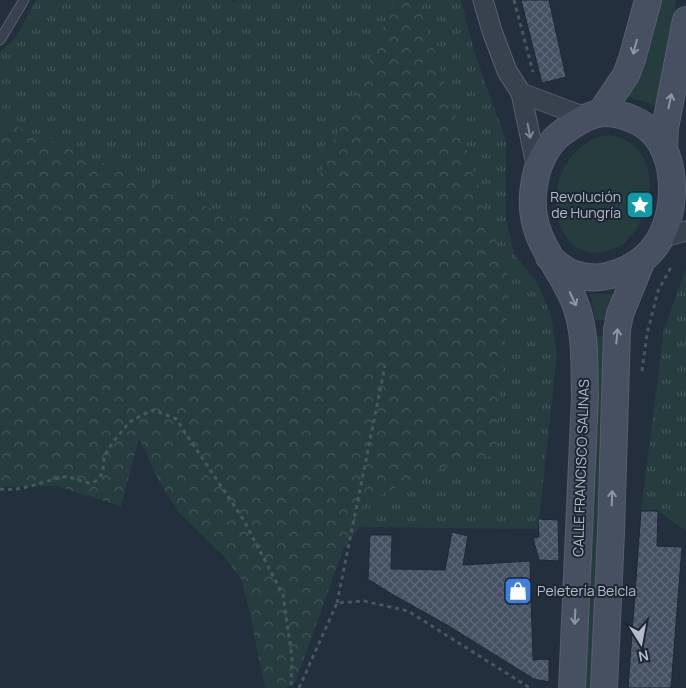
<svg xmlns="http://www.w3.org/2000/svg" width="686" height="688" font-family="Manrope,sans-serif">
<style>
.grass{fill:url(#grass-tufts)}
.forest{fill:url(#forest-crowns)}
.garden{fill:#263c3f}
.building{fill:url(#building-cross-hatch);stroke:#1f2835}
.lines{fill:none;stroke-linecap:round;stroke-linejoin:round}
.lane-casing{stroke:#565f6c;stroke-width:11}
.street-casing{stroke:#565f6c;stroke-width:21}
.secondary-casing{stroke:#565f6c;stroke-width:28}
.path{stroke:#44595c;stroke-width:3;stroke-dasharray:4 4;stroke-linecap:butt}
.lane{stroke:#38414e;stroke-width:9}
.street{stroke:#38414e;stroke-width:19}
.secondary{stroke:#465061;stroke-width:26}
.oneway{stroke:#8e96a5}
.oneway2{stroke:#7c8592}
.labels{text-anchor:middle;stroke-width:4;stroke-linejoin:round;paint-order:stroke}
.poi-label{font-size:14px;fill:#b4bcc9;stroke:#1d2633;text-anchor:end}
.street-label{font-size:14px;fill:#b4bcc9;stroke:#1d2633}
</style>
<defs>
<pattern id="grass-tufts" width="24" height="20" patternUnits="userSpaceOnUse" patternTransform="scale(1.25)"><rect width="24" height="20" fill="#263c3f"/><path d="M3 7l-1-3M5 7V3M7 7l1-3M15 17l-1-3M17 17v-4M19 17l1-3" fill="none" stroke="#435659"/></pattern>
<pattern id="forest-crowns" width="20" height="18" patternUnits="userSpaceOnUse" patternTransform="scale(1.25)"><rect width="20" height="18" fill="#263c3f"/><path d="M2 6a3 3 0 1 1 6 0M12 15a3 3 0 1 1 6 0" fill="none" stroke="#435659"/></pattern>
<pattern id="building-cross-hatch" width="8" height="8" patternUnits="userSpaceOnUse" patternTransform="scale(1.25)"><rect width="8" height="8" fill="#455162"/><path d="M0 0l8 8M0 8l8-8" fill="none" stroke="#5d6877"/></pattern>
</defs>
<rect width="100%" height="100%" fill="#242f3e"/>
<g class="grass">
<polygon points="36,0 230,0 235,3 236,0 461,0 475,55 506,140 506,218 514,254 537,283 551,315 557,354 538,529 360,527 310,592 164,378 0,395 0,52 16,37"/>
<polygon points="686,269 686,511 641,511 664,329"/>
</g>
<polygon class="forest" points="395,0 418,0 510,284 495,455 416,476 358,508 295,683 284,688 265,688 248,604 241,579 224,556 179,513 159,481 139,438 121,506 56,486 0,487 0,120 234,218 302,215"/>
<g class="garden">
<polygon points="657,0 676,0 659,108 646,102 628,97 647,45"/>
<path d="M609 135C615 137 622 137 627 141 663 162 651 216 626 242 622 246 615 248 610 250 589 257 572 250 562 230 547 199 560 157 591 140 596 137 603 136 609 135Z"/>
<polygon points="590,294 614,294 608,320 595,320"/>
<polygon points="597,336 605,336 599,543 591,688 585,688"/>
<polygon points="658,511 686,511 686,531"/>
</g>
<g class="building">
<polygon points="521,0 549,0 566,77 542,83"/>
<polygon points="641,511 658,511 657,546 682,547 671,688 628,688"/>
<polygon points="538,519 558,520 559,561 539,560 533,538 539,537"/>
<polygon points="452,532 468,536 463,565 530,561 533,660 549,659 549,682 534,679 447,625 390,593 368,579 370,535 392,535 391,569 445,570"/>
</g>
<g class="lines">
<defs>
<polyline id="lane" points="0,40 24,0"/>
<g id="street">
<polyline points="483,0 492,31 507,71 521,93 537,169"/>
<polyline points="521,93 585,117"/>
<polyline points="660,238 686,231"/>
</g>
<g id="secondary">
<polyline points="601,112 626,75 632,59 648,0"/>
<polyline points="664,150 665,128 686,20"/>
<path d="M549 257C554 261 560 267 567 271 578 277 595 279 607 276 629 271 650 258 661 237 680 200 677 136 632 119 603 107 587 114 563 132 552 139 544 153 539 165 535 175 534 184 533 194 529 244 564 267 577 309 586 336 584 367 585 396L572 688"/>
<polyline points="604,688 611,533 617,330 620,314 642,260"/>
</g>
</defs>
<use href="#lane" class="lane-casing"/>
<use href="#street" class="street-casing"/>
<use href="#secondary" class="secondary-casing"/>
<g class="path">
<polyline points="514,0 533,72"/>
<polyline points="642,371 647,334 658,291 671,267"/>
<path d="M0 489C23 492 41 481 64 477 75 475 89 490 99 478 105 471 102 464 105 456 106 450 127 423 133 420 139 416 147 413 154 410L176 419 243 519 283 595 292 657 291 688"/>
<polyline points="337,603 385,366"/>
<polyline points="299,688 337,603 364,601 408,611 530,688"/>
</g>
<use href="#lane" class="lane"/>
<use href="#street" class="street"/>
<use href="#secondary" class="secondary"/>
</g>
<defs><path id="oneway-shaft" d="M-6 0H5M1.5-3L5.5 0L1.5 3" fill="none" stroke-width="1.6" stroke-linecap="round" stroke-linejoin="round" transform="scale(1.25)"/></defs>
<g class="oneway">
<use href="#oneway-shaft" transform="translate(635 47) rotate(105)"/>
<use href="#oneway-shaft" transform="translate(670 101) rotate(-78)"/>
<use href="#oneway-shaft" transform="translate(573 299) rotate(65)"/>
<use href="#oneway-shaft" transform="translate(617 336) rotate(-84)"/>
<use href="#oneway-shaft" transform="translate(612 498) rotate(-88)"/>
<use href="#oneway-shaft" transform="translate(575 617) rotate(93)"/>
</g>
<use class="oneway2" href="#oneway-shaft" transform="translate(529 131) rotate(79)"/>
<defs>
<symbol id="sight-square" viewBox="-11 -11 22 22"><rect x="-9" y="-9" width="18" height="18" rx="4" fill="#0f9aa8" stroke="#1d2633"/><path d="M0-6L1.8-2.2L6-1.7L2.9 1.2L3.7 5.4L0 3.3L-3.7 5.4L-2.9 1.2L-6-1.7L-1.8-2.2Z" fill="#fff"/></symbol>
<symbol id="shop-square" viewBox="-11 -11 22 22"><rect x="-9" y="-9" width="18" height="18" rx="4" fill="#3f7fe0" stroke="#1d2633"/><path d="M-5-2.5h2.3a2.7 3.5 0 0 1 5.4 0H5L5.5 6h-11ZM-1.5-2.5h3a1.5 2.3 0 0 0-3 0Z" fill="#fff"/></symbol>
</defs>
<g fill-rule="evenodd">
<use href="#sight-square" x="624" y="189" width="32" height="32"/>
<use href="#shop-square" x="502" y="575" width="32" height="32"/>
</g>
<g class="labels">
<g class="poi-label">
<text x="621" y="202">Revolución<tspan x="621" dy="16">de Hungría</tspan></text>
<text x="537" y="596" text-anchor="start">Peletería Belcla</text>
</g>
<g class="street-label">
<text transform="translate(581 468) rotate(-88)" y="5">CALLE FRANCISCO SALINAS</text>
</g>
</g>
<g transform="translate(641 643) rotate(169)" stroke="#1d2633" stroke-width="4" paint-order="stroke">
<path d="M0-4L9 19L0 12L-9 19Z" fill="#b4bcc9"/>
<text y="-8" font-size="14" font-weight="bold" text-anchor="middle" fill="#b4bcc9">N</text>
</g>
</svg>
